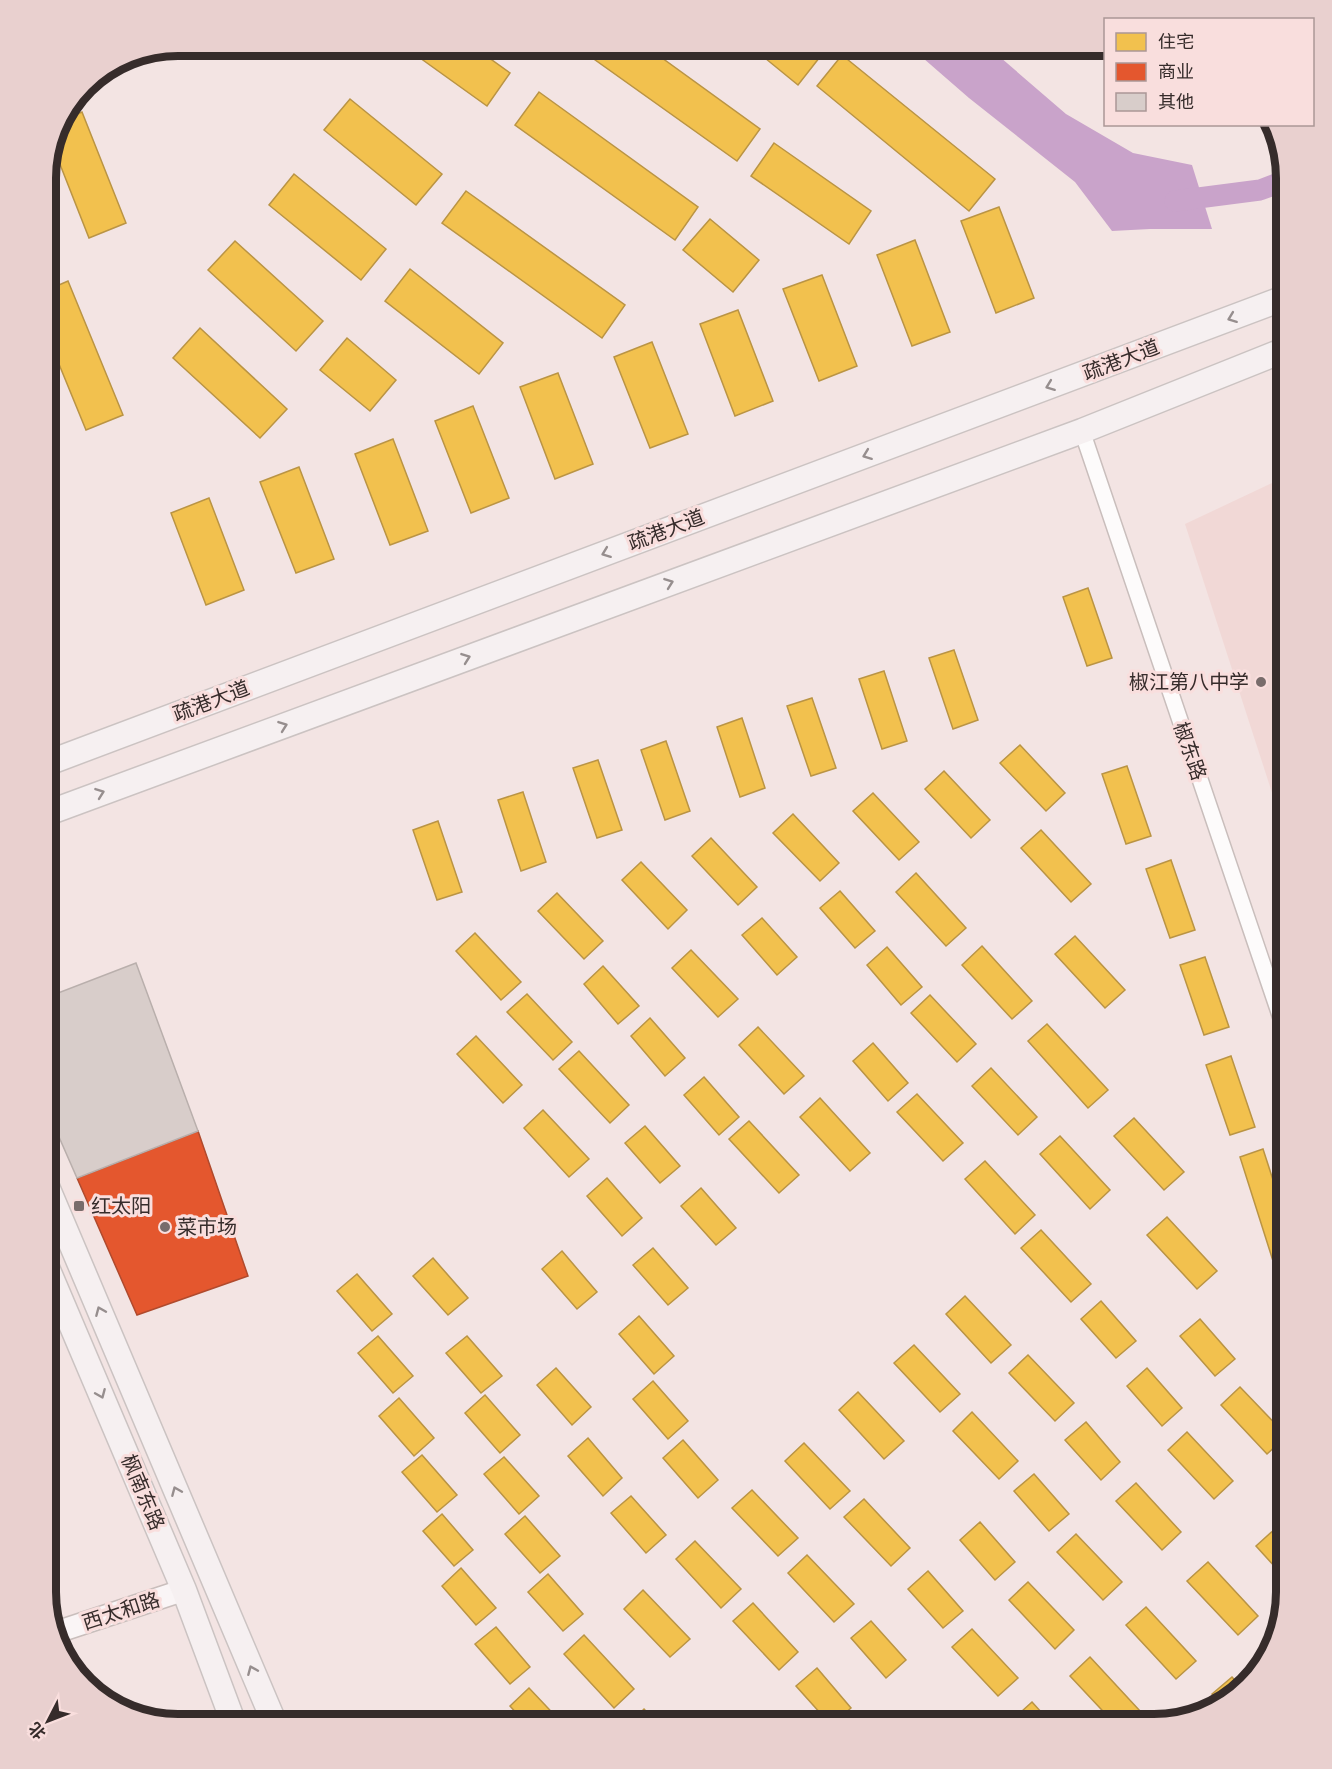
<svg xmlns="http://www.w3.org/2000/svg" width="1332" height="1769" font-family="'Archivo Narrow','Noto Sans SC',sans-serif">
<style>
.built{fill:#f1d8d6}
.water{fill:#c9a3ca}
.homes{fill:#f2c14e;stroke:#ba9444;stroke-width:1.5}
.shops{fill:#e4572e;stroke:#b04a2d;stroke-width:1.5}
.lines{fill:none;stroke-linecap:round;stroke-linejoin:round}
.canal{stroke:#c9a3ca;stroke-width:21}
.building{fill:#d8cdca;stroke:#b9afac;stroke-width:1.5}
.street-casing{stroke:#c9bebc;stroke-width:18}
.secondary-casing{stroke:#c9bebc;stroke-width:24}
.primary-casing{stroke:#cbc3c2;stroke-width:27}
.street{stroke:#fdfbfb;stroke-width:15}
.secondary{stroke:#faf5f6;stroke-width:21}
.primary{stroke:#f6f0f1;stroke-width:24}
.oneway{stroke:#968e8e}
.poi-dot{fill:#786c6b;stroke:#f9dedd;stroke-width:2}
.labels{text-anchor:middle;stroke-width:6;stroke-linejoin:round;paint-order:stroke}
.street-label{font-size:20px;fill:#362c2b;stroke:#f9dedd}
.poi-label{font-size:20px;fill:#362c2b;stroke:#f9dedd;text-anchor:start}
.rim{fill:none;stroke:#362c2b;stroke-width:8}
</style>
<rect width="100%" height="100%" fill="#f3e4e3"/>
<polygon class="built" points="1287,476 1287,839 1185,524"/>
<polygon class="water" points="908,45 986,45 1066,114 1133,153 1192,165 1212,229 1150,229 1112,231 1075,182 969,98"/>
<g class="homes">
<polygon points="402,45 471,45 510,73 487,106"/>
<polygon points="578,45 644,45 760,129 737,161 577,47"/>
<polygon points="749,45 813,45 823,53 798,85"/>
<polygon points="842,55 995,179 969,211 817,86"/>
<polygon points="539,92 698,207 675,240 515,125"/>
<polygon points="350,99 442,174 416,205 324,130"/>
<polygon points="82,112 126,223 89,238 52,144 58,122"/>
<polygon points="774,143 871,211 849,244 751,176"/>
<polygon points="294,174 386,249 361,280 269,205"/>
<polygon points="466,191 625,305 602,338 442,223"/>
<polygon points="999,207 1034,298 996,313 961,221"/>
<polygon points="710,219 759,260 733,292 683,250"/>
<polygon points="915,240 950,332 912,346 877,255"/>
<polygon points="235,241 323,321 296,351 208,270"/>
<polygon points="410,269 503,343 479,374 385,301"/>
<polygon points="822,275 857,366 819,381 783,289"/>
<polygon points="68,281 123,415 86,430 45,330 45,291"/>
<polygon points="738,310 773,401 735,416 700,324"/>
<polygon points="200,328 287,409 260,438 173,358"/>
<polygon points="347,338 396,380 370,411 320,370"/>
<polygon points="652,342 688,434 650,448 614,357"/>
<polygon points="558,373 593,464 555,479 520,387"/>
<polygon points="473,406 509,498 471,513 435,421"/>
<polygon points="393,439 428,531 390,545 355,454"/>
<polygon points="299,467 334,559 296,573 260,482"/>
<polygon points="209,498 244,590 206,605 171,513"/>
<polygon points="1088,588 1112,658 1087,666 1063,597"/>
<polygon points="954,650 978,720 953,729 929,658"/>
<polygon points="884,671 907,741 882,749 859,679"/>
<polygon points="812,698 836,768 811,776 787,706"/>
<polygon points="742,718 765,788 740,797 717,727"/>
<polygon points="666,741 690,811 665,820 641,750"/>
<polygon points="1020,745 1065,793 1046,811 1000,763"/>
<polygon points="598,760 622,830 597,838 573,768"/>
<polygon points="1127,766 1151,836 1126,844 1102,774"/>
<polygon points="944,771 990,820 971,838 925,789"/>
<polygon points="523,792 546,862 521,871 498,800"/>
<polygon points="873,793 919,842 899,860 853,811"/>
<polygon points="793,814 839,863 820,881 773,833"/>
<polygon points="438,821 462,892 437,900 413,830"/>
<polygon points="1041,830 1091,884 1071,902 1021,848"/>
<polygon points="711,838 757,887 738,905 692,856"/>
<polygon points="1171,860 1195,930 1170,938 1146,869"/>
<polygon points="641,862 687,910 668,929 622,880"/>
<polygon points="916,873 966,928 946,946 896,892"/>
<polygon points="840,891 875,931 855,948 820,908"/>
<polygon points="557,893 603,941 584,959 538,911"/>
<polygon points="762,918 797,957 777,975 742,935"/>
<polygon points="475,933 521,982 501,1000 456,951"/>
<polygon points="1075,936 1125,990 1105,1008 1055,954"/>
<polygon points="982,946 1032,1001 1012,1019 962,965"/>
<polygon points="887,947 922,987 901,1005 867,965"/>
<polygon points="691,950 738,999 718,1017 672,968"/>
<polygon points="1205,957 1229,1027 1204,1035 1180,965"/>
<polygon points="603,966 639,1006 618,1024 584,984"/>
<polygon points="527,994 572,1042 553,1060 507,1012"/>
<polygon points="930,995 976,1044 957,1062 911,1013"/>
<polygon points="650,1018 685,1058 665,1076 631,1036"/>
<polygon points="1047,1024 1108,1090 1088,1108 1028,1041"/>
<polygon points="758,1027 804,1076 784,1094 739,1045"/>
<polygon points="476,1036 522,1085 503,1103 457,1054"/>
<polygon points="873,1043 908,1083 888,1101 853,1061"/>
<polygon points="579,1051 629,1105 610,1123 559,1069"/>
<polygon points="1231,1056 1255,1127 1230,1135 1206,1065"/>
<polygon points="991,1068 1037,1117 1018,1135 972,1086"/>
<polygon points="704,1077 739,1117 719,1135 684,1095"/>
<polygon points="917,1094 963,1143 943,1161 897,1112"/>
<polygon points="820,1098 870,1153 850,1171 800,1117"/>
<polygon points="543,1110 589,1159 569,1177 524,1128"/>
<polygon points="1134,1118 1184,1172 1164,1190 1114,1136"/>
<polygon points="749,1121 799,1175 779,1193 729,1139"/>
<polygon points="645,1126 680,1166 660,1183 625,1143"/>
<polygon points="1060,1136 1110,1190 1090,1209 1040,1154"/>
<polygon points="1263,1149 1287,1223 1287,1257 1273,1261 1240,1157"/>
<polygon points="985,1161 1035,1215 1015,1234 965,1179"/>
<polygon points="607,1178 642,1218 622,1236 587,1196"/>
<polygon points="701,1188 736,1228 716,1245 681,1206"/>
<polygon points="1167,1217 1217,1271 1197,1289 1147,1235"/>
<polygon points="1041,1230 1091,1284 1071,1302 1021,1248"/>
<polygon points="653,1248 688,1288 668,1305 633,1265"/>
<polygon points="562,1251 597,1292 577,1309 542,1269"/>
<polygon points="433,1258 468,1298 448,1315 413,1276"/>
<polygon points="357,1274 392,1314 372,1331 337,1291"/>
<polygon points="965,1296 1011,1345 991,1363 946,1314"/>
<polygon points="1101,1301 1136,1341 1116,1358 1081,1319"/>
<polygon points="639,1316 674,1356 654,1374 619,1334"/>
<polygon points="1200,1319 1235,1359 1215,1376 1180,1336"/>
<polygon points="378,1336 413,1376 393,1393 358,1353"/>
<polygon points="467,1336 502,1376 481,1393 446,1353"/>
<polygon points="914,1345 960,1394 940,1412 894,1363"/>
<polygon points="1028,1355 1074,1403 1055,1421 1009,1373"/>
<polygon points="556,1368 591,1407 572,1425 537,1385"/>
<polygon points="1147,1368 1182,1408 1162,1426 1127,1386"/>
<polygon points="653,1381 688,1421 668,1439 633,1399"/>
<polygon points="1240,1387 1287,1436 1267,1454 1221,1405"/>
<polygon points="858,1392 904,1441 884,1459 839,1410"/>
<polygon points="485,1395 520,1435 500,1453 465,1413"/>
<polygon points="399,1398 434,1438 414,1456 379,1416"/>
<polygon points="972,1412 1018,1461 999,1479 953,1431"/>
<polygon points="1086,1422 1120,1462 1101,1480 1065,1440"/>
<polygon points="1187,1432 1233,1481 1214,1499 1168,1450"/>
<polygon points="588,1438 622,1478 603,1496 568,1456"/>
<polygon points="683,1440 718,1480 698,1498 663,1458"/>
<polygon points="804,1443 850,1491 830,1509 785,1461"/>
<polygon points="422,1455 457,1495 437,1512 402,1472"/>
<polygon points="504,1457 539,1496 519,1514 484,1474"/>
<polygon points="1034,1474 1069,1514 1049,1531 1014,1491"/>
<polygon points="1136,1483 1181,1532 1162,1550 1116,1501"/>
<polygon points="752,1490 798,1538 778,1556 732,1508"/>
<polygon points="631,1496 666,1535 646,1553 611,1513"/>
<polygon points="864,1499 910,1548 891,1566 844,1517"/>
<polygon points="442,1514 473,1550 454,1566 423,1531"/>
<polygon points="525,1516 560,1556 540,1573 505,1534"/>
<polygon points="980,1522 1015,1562 995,1580 960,1540"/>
<polygon points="1276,1528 1287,1540 1287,1580 1256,1546"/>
<polygon points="1076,1534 1122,1582 1103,1600 1057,1552"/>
<polygon points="695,1541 741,1589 721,1608 676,1559"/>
<polygon points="807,1555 854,1604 834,1622 788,1573"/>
<polygon points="1208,1562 1258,1616 1238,1635 1187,1581"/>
<polygon points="461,1568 496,1608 476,1625 442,1586"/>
<polygon points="928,1571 963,1611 943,1628 908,1589"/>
<polygon points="548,1574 583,1614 563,1631 528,1592"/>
<polygon points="1028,1582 1074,1630 1055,1649 1009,1600"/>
<polygon points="643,1590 690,1639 670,1657 624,1609"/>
<polygon points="753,1603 798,1652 779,1670 733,1621"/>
<polygon points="1146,1607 1196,1661 1176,1679 1126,1625"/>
<polygon points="871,1621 906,1660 886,1678 851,1638"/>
<polygon points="496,1627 530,1667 510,1684 475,1644"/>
<polygon points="972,1629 1018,1678 998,1696 952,1647"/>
<polygon points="584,1635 634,1689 614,1708 564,1654"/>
<polygon points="1090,1657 1140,1711 1127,1724 1115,1724 1070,1676"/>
<polygon points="817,1668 851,1708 833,1724 830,1724 796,1686"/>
<polygon points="1232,1677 1241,1687 1228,1702 1221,1704 1212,1694"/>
<polygon points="529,1688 563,1724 526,1724 510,1706"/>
<polygon points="1032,1702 1052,1724 1015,1724 1012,1720"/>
<polygon points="644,1709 658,1724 629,1724"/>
</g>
<polygon class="shops" points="198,1131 248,1276 137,1315 77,1178"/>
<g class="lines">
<polyline class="canal" points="1175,201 1260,190 1287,180"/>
</g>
<polygon class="building" points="136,963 198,1131 77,1178 45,1105 45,998"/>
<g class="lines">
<defs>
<polyline id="street" points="1082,431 1287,1036"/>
<polyline id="secondary" points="57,1632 184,1590"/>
<g id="primary">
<polyline points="45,764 1287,297"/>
<polyline points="45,814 1082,431 1287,349"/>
<polyline points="45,1182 275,1724"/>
<polyline points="45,1263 184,1590 234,1724"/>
</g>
</defs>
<use href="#street" class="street-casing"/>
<use href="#secondary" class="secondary-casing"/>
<use href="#primary" class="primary-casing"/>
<use href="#street" class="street"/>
<use href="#secondary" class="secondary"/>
<use href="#primary" class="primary"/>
</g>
<defs><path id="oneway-chevron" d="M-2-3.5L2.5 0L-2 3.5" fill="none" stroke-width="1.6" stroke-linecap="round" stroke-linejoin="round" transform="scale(1.5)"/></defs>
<g class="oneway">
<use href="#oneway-chevron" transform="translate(1232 318) rotate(159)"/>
<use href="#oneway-chevron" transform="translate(1050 386) rotate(159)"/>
<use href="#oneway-chevron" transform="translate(867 455) rotate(159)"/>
<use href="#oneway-chevron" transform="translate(606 553) rotate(159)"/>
<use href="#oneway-chevron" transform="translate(669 583) rotate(-20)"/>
<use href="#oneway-chevron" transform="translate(466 658) rotate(-20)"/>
<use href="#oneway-chevron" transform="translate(283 726) rotate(-20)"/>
<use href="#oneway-chevron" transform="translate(100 793) rotate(-20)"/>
<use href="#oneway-chevron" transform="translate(100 1311) rotate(-113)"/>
<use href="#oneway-chevron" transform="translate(101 1394) rotate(67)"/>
<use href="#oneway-chevron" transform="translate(176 1491) rotate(-113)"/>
<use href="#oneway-chevron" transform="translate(252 1670) rotate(-113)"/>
</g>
<g class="poi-dot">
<circle cx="1261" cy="682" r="6"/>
<rect x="73" y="1200" width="12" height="12" rx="3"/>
<circle cx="165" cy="1227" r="6"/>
</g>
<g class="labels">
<g class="street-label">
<text transform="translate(1121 360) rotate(-21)" y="7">疏港大道</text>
<text transform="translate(666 530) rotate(-21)" y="7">疏港大道</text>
<text transform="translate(211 701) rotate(-21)" y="7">疏港大道</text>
<text transform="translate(1190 751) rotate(71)" y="7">椒东路</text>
<text transform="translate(143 1492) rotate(67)" y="7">枫南东路</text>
<text transform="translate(121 1611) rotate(-18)" y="7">西太和路</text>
</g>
<g class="poi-label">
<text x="1249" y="689" text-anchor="end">椒江第八中学</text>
<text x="91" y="1213">红太阳</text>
<text x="177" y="1234">菜市场</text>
</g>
</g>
<path d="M0 0H1332V1769H0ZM178 56H1154A122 122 0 0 1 1276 178V1592A122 122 0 0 1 1154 1714H178A122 122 0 0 1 56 1592V178A122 122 0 0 1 178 56Z" fill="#e9d0cf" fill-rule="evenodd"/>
<path class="rim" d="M178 56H1154A122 122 0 0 1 1276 178V1592A122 122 0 0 1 1154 1714H178A122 122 0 0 1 56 1592V178A122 122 0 0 1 178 56Z"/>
<rect x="1104" y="18" width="210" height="108" fill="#f9dedd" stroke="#ab9796" stroke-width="1.5"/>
<rect x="1116" y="33" width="30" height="18" fill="#f2c14e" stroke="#ab9796" stroke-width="1.5"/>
<text x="1158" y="48" font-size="18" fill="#362c2b">住宅</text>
<rect x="1116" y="63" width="30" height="18" fill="#e4572e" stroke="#ab9796" stroke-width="1.5"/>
<text x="1158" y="78" font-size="18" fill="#362c2b">商业</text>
<rect x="1116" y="93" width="30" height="18" fill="#d8cdca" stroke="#ab9796" stroke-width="1.5"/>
<text x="1158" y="108" font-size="18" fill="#362c2b">其他</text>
<g transform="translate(48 1721) rotate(228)" stroke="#f9dedd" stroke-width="4.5" paint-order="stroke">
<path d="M0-4.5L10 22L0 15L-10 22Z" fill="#362c2b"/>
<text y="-9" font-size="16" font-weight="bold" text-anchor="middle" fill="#362c2b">北</text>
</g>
</svg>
